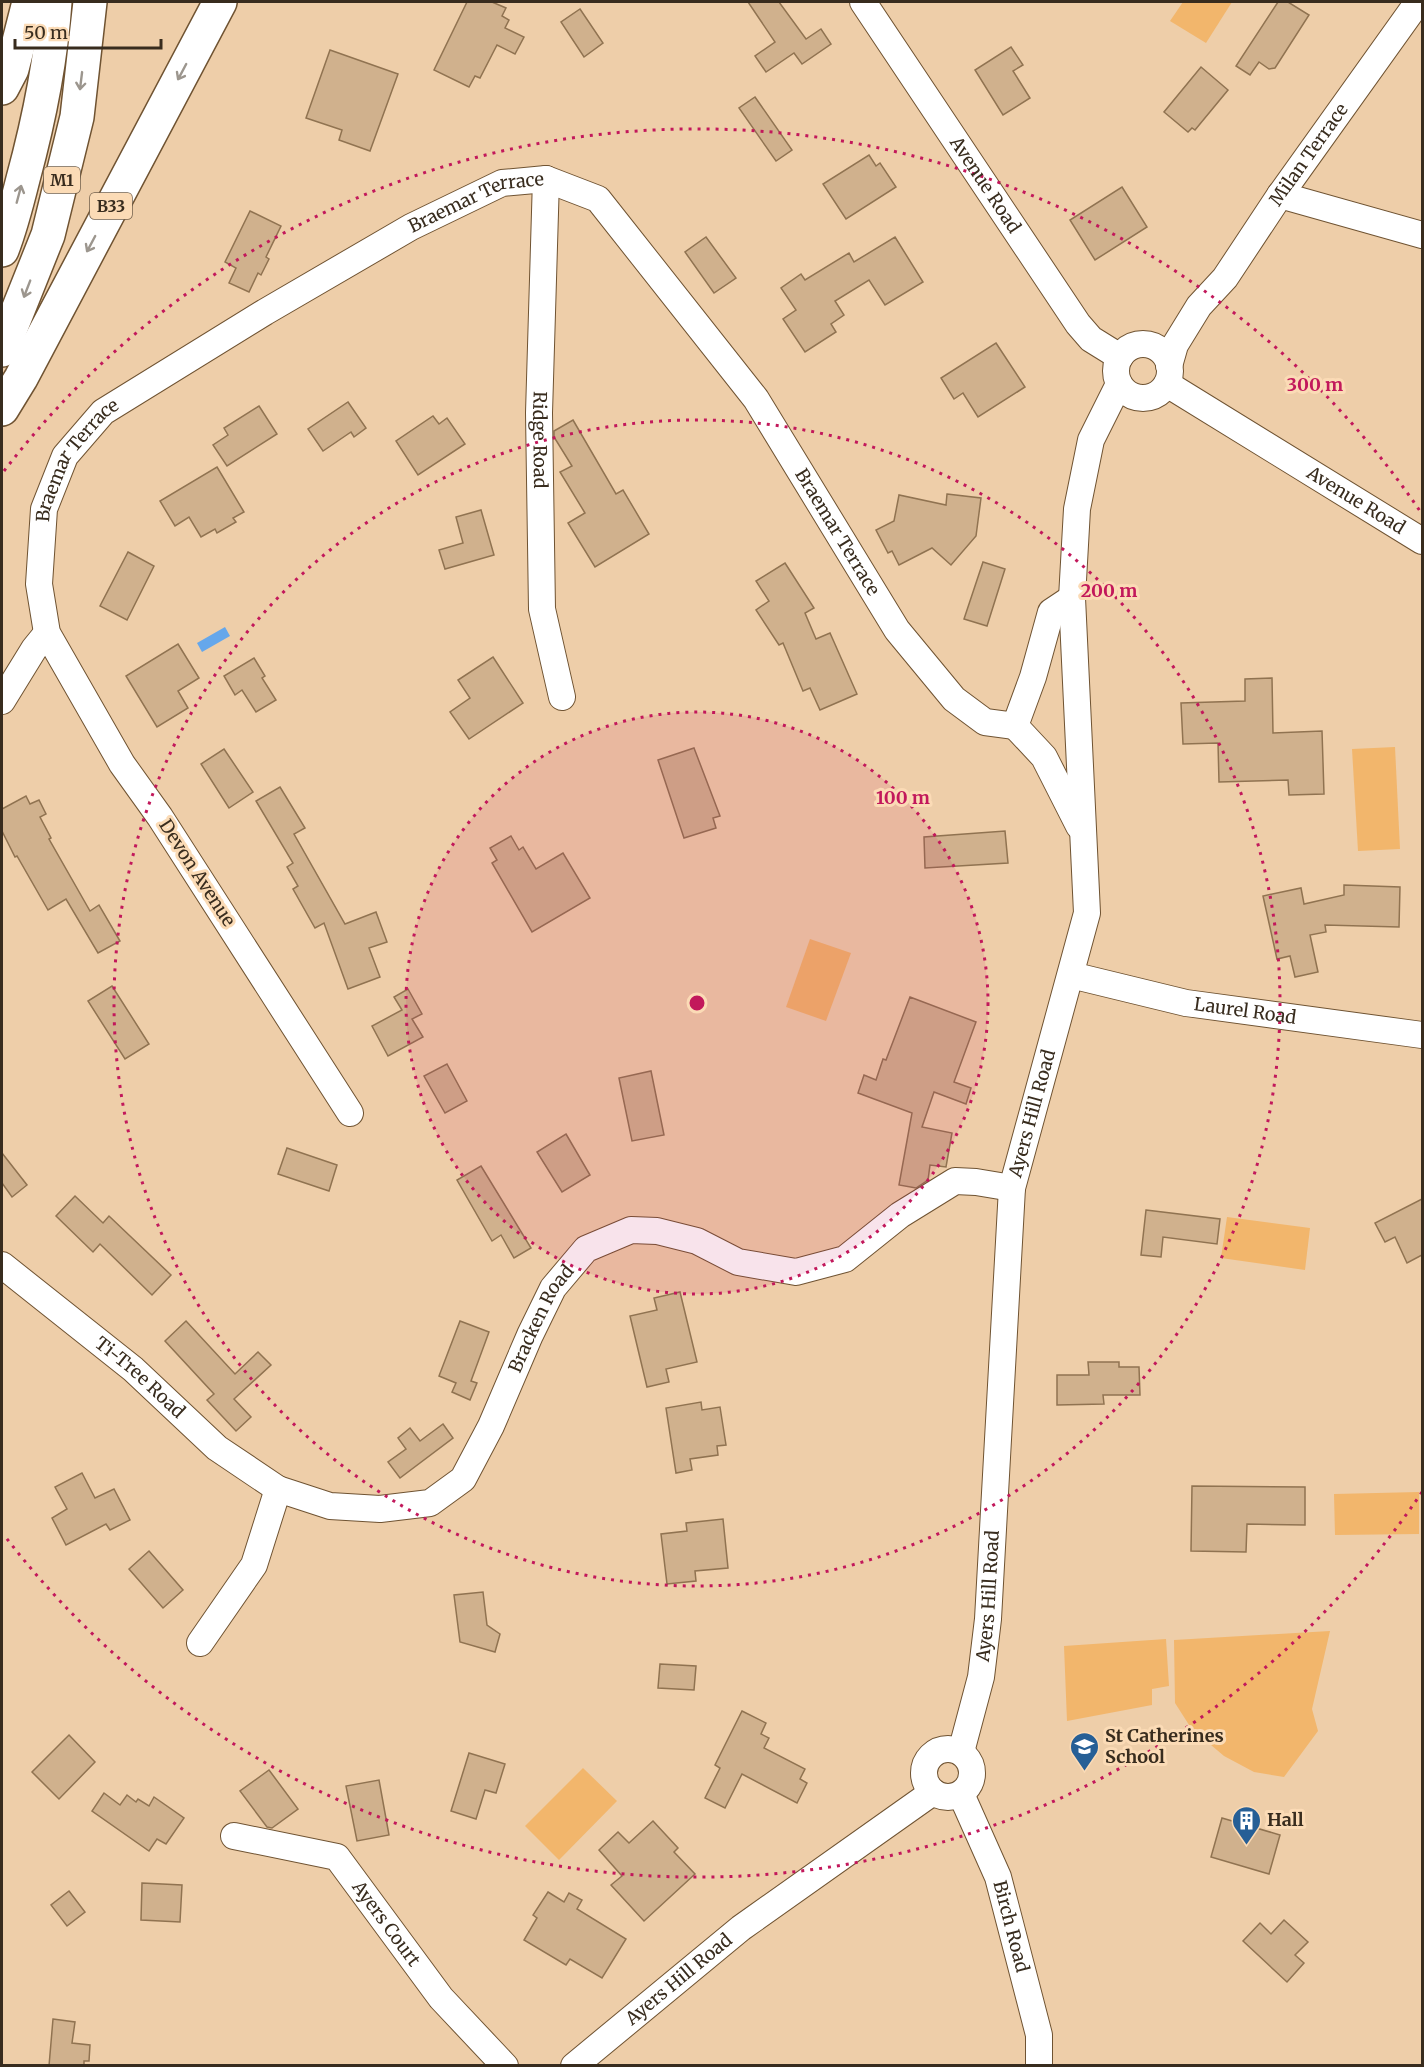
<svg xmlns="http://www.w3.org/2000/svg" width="1424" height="2067" font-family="Merriweather,serif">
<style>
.green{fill:#f2b66c}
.water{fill:#65a7eb}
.building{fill:#d0b18d;stroke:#907351;stroke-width:1.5}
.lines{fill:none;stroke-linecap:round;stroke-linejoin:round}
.minor-casing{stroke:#6f5332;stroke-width:28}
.highway-casing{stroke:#6f5332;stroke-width:36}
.minor{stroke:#fff;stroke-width:26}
.highway{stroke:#fff;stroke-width:33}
.oneway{stroke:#9c968e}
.ring{fill:none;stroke:#c2185b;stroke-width:3;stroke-dasharray:3 6}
.labels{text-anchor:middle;stroke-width:6;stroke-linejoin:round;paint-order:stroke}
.shield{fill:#fbdbb6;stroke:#72604c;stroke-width:1.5}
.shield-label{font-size:16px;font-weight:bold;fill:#382c1e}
.street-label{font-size:18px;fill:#382c1e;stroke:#fbdbb6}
.poi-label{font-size:18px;font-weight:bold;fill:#382c1e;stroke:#fbdbb6;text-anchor:start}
.centre{fill:#c2185b;stroke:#fbdbb6;stroke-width:3}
.ring-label{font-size:18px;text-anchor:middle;font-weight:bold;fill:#c2185b;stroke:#fbdbb6;stroke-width:6;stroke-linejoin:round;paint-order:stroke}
</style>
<rect width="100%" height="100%" fill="#eecea9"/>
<g class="green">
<polygon points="1183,2 1232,2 1206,43 1170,21"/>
<polygon points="1395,747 1400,849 1358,851 1352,749"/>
<polygon points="810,939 851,953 826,1021 786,1007"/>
<polygon points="1227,1217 1310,1228 1305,1270 1221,1258"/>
<polygon points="1419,1492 1419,1534 1335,1535 1334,1494"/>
<polygon points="1330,1631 1312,1709 1318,1731 1284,1777 1254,1772 1224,1756 1191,1728 1175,1703 1174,1640"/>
<polygon points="1166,1639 1169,1686 1152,1689 1152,1705 1067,1721 1064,1646"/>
<polygon points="583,1768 617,1801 559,1860 525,1826"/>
</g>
<polygon class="water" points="225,627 230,636 202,652 197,643"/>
<g class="building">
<polygon points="467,2 492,2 506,8 502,16 509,20 505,28 524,37 515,54 497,45 480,78 475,76 469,87 434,70"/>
<polygon points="748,2 779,2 806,39 821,29 831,44 802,64 794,53 766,72 755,56 775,42"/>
<polygon points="1278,2 1288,2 1309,15 1275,68 1269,69 1259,62 1250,75 1236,66"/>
<polygon points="580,9 603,43 584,57 561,22"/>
<polygon points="1011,47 1023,65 1013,71 1030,98 1003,115 975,70"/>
<polygon points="330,50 398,74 370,151 339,140 342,130 306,118"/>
<polygon points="1201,67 1228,90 1195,130 1192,128 1188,132 1164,112"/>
<polygon points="755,97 792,150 776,161 739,108"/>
<polygon points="869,155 876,166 880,163 896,187 846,219 823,184"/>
<polygon points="1122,187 1147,227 1095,260 1070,220"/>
<polygon points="250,211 281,226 266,257 269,259 261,275 258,273 249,292 229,283 236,268 225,262"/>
<polygon points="706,237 736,278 714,293 685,252"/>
<polygon points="895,237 923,282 885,305 869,280 835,301 844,315 831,324 836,332 805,352 783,319 796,310 781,288 801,274 805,280 849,253 854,262"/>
<polygon points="996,343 1025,387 978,417 963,393 954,399 941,378"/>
<polygon points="348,402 366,428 354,437 351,432 323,451 308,429"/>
<polygon points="259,406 277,434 227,466 213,445 228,435 224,428"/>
<polygon points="433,416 439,424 447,418 465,444 418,475 396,441"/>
<polygon points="573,420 616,494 623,490 649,534 595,567 568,523 585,513 560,472 572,466 554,437 554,431"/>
<polygon points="217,467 244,512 233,518 236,522 217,533 215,529 201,537 189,517 175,526 160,501"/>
<polygon points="947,494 981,498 976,536 951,565 932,548 899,565 892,551 888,553 876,530 894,521 899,495 946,505"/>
<polygon points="481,510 494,555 445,569 439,550 463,543 456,517"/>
<polygon points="128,552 154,566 127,620 100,606"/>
<polygon points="983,562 1005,569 987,626 964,619"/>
<polygon points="785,563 814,608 805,613 816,639 830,633 857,694 820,710 810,688 803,691 783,643 779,645 756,610 769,601 756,581"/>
<polygon points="178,644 199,678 178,691 188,708 157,727 126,676"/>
<polygon points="493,657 523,703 469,739 450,712 470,698 458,680"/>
<polygon points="254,658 265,676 262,678 276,700 256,712 242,690 235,695 224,676"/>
<polygon points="1272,678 1273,733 1322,731 1324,794 1289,795 1288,780 1219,782 1218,743 1183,744 1181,703 1245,701 1245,679"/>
<polygon points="694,748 720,816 713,818 716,828 684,838 658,760"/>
<polygon points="224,749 253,792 229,808 201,764"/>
<polygon points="280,787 305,828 294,834 345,924 376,912 387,942 369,948 380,977 348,989 324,923 315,928 293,889 298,886 287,867 293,863 256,801"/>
<polygon points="26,796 30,804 39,800 46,814 40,817 51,838 49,839 90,911 99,905 120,941 98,953 66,899 48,910 17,856 15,857 2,831 2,809"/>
<polygon points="1005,831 1008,863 925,868 924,837"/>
<polygon points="511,836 519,850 523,847 536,869 563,853 590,898 532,932 492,863 497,860 490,848"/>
<polygon points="1344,885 1400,887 1399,927 1325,925 1326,932 1310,935 1318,972 1295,977 1290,956 1277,959 1263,896 1301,888 1304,904 1344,895"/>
<polygon points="112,986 149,1044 125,1059 88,1001"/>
<polygon points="408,989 422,1014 412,1019 423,1037 388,1056 372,1026 402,1010 394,997"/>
<polygon points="910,997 976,1022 954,1082 971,1088 966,1104 934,1092 922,1127 952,1133 946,1167 930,1165 928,1180 916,1188 899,1185 912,1113 858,1093 864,1075 876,1080 883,1059 886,1060"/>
<polygon points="447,1064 467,1101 445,1113 424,1076"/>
<polygon points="651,1071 664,1135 632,1141 619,1078"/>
<polygon points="566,1134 590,1175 562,1192 537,1152"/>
<polygon points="287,1148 337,1165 329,1191 278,1174"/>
<polygon points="2,1153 27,1185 12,1197 2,1183"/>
<polygon points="481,1166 531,1248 514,1258 501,1235 492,1241 457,1180"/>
<polygon points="75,1196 103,1223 109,1216 171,1275 152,1295 100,1244 93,1252 56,1216"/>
<polygon points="1422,1199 1422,1255 1407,1263 1395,1237 1385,1242 1375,1223"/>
<polygon points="1146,1210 1220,1219 1217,1244 1163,1237 1161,1257 1141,1255"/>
<polygon points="680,1292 697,1362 666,1369 669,1382 647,1387 630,1316 657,1310 654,1298"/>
<polygon points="186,1321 235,1374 258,1352 271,1365 234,1399 251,1417 236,1431 207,1400 214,1394 165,1341"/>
<polygon points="460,1321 489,1332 471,1381 477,1383 470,1400 452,1392 456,1383 439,1376"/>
<polygon points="1088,1362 1119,1362 1119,1367 1139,1367 1140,1395 1103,1395 1104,1404 1057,1405 1057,1375 1089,1375"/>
<polygon points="701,1402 702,1410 720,1407 726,1445 717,1446 718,1455 690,1459 692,1470 676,1473 666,1408"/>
<polygon points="443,1424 453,1438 400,1478 388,1462 406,1449 398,1438 410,1428 420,1441"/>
<polygon points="82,1473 95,1498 114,1489 130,1520 110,1530 106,1524 66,1545 52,1518 67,1509 55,1487"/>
<polygon points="1192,1486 1305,1487 1305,1525 1247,1524 1246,1552 1191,1551"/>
<polygon points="723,1519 728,1568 695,1571 696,1581 667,1584 661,1534 687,1531 686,1523"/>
<polygon points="149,1551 183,1590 163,1608 129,1569"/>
<polygon points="483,1592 487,1625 500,1634 495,1652 460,1642 454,1595"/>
<polygon points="660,1664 696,1666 694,1690 658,1688"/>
<polygon points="742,1711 766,1723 761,1734 769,1738 764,1748 805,1769 800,1779 807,1783 797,1803 742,1774 725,1808 705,1798 720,1768 715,1765"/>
<polygon points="69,1735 95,1762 59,1799 32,1772"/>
<polygon points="469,1753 505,1764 496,1793 485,1790 476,1819 451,1811"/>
<polygon points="269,1770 298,1809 272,1828 267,1827 240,1791"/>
<polygon points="379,1780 389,1835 357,1841 346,1786"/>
<polygon points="104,1793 120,1805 127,1795 136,1802 138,1799 149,1806 154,1797 184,1818 166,1844 157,1839 149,1851 92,1811"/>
<polygon points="1222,1818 1280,1835 1269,1874 1211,1857"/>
<polygon points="653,1821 678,1848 674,1852 695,1874 644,1921 611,1885 622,1876 599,1850 618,1832 629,1843"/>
<polygon points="142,1883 182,1885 180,1922 141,1920"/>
<polygon points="69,1891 85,1912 67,1926 51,1905"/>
<polygon points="548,1892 564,1902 569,1893 582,1900 577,1909 626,1939 602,1978 570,1959 566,1965 524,1940 537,1918 533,1915"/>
<polygon points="1284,1920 1308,1942 1295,1955 1304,1963 1287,1982 1243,1941 1260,1923 1271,1934"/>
<polygon points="53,2019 75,2022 72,2043 90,2045 89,2061 84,2061 84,2066 49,2066"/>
</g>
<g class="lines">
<defs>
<g id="minor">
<path id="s1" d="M863 2 1078 324 1091 339 1120 357"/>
<path id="s2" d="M546 179 539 413 542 609 562 697"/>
<polyline points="1280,195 1422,235"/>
<circle cx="1143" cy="371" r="27"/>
<path id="s3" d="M1169 366 1175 345 1199 306 1225 278 1280 195 1418 2"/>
<path id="s4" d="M1167 384 1422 541"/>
<polyline points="2,701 34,649 47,633"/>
<polyline points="1015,726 1044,757 1079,826"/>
<path id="s5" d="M1071 975 1186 1003 1422 1035"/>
<path id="s6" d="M350 1113 160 817 122 764 47 633 39 584 44 509 65 456 103 412 265 312 411 227 502 183 546 179 598 199 756 399 897 630 954 699 985 722 1015 726 1033 677 1051 612 1072 598"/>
<path id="s7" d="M2 1265 133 1369 217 1448 278 1489"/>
<path id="s8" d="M200 1643 254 1565 278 1489 330 1506 380 1509 430 1503 463 1479 491 1426 530 1335 553 1288 586 1249 631 1230 657 1231 697 1241 738 1262 796 1272 845 1259 900 1215 955 1181 976 1182 1012 1188"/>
<circle cx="948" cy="1773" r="24"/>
<path id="s9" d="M961 1752 981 1677 988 1619 1012 1188 1087 913 1072 598 1077 509 1091 440 1119 384"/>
<path id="s10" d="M961 1794 998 1877 1039 2035V2066"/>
<path id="s11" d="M234 1836 337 1857 441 1998 505 2066"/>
<path id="s12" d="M574 2066 741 1928 933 1792"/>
</g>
<g id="highway">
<polyline points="2,88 12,69 29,2"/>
<path d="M2 250C11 227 17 203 23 179 39 120 51 62 55 2"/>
<polyline points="2,350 48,235 77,117 90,2"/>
<polyline points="2,409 21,378 220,2"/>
</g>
</defs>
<use href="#minor" class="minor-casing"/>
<use href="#highway" class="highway-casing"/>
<use href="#minor" class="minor"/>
<use href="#highway" class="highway"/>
</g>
<defs><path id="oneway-shaft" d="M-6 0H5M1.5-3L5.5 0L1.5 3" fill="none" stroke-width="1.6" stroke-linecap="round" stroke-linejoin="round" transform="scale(1.5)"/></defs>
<g class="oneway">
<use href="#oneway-shaft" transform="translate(182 72) rotate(118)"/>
<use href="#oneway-shaft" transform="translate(81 81) rotate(97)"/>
<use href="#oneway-shaft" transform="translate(19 194) rotate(-75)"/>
<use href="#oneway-shaft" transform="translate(91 244) rotate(118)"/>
<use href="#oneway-shaft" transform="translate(27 289) rotate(111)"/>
</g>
<circle cx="697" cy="1003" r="291" fill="#c2185b" fill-opacity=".12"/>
<g class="ring">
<circle cx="697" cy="1003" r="291"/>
<circle cx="697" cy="1003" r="583"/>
<path d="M1422 1492A874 874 0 0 1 4 1535M4 471A874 874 0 0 1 1422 514"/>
</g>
<defs>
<symbol id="school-pin" viewBox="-11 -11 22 30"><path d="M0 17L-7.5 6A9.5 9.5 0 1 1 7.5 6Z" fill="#265f96" stroke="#fbdbb6"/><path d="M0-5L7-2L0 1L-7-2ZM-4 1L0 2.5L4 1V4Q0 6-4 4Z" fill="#fff"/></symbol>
<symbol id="building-pin" viewBox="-11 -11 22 30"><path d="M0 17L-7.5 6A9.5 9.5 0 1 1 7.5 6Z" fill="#265f96" stroke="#fbdbb6"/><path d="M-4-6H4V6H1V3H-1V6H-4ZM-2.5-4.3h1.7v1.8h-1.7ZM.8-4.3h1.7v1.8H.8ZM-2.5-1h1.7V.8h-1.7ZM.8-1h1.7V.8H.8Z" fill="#fff"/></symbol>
</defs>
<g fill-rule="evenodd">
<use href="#school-pin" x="1068" y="1730" width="33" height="45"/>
<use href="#building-pin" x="1230" y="1804" width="33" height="45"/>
</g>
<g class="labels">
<g class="shield">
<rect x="44" y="167" width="36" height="26" rx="4.5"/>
<rect x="90" y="193" width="42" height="26" rx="4.5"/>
</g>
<g class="shield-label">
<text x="62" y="186">M1</text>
<text x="111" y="212">B33</text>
</g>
<g class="street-label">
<text dy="6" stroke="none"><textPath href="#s3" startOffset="255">Milan Terrace</textPath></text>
<text dy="6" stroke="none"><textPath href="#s1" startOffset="220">Avenue Road</textPath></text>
<text dy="6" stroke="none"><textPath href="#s6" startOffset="1238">Braemar Terrace</textPath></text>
<text dy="6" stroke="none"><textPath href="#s2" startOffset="261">Ridge Road</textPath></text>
<text dy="6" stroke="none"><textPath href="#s6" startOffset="752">Braemar Terrace</textPath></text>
<text dy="6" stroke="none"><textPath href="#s4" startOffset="222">Avenue Road</textPath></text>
<text dy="6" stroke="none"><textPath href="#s6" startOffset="1779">Braemar Terrace</textPath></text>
<text transform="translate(197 873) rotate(57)" y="6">Devon Avenue</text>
<text dy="6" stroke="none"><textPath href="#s5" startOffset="178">Laurel Road</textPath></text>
<text dy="6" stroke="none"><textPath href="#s9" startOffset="645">Ayers Hill Road</textPath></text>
<text dy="6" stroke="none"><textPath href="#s8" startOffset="549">Bracken Road</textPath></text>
<text dy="6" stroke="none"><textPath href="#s7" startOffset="178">Ti-Tree Road</textPath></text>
<text dy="6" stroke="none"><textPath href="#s9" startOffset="159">Ayers Hill Road</textPath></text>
<text dy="6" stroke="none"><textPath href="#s11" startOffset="188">Ayers Court</textPath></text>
<text dy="6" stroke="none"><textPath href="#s10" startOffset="142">Birch Road</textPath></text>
<text dy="6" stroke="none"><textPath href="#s12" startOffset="136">Ayers Hill Road</textPath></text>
</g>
<g class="poi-label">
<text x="1105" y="1742">St Catherines<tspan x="1105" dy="21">School</tspan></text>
<text x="1267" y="1826">Hall</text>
</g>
</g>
<circle cx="697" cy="1003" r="9" class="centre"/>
<g class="ring-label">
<text x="1315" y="391">300 m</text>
<text x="1109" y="597">200 m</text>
<text x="903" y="804">100 m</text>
</g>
<rect width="1424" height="2067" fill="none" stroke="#382c1e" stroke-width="6"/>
<path d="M15 39v9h146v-9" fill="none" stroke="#382c1e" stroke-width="3"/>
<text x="24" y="39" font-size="18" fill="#382c1e" stroke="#fbdbb6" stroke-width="4.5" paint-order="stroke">50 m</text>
</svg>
